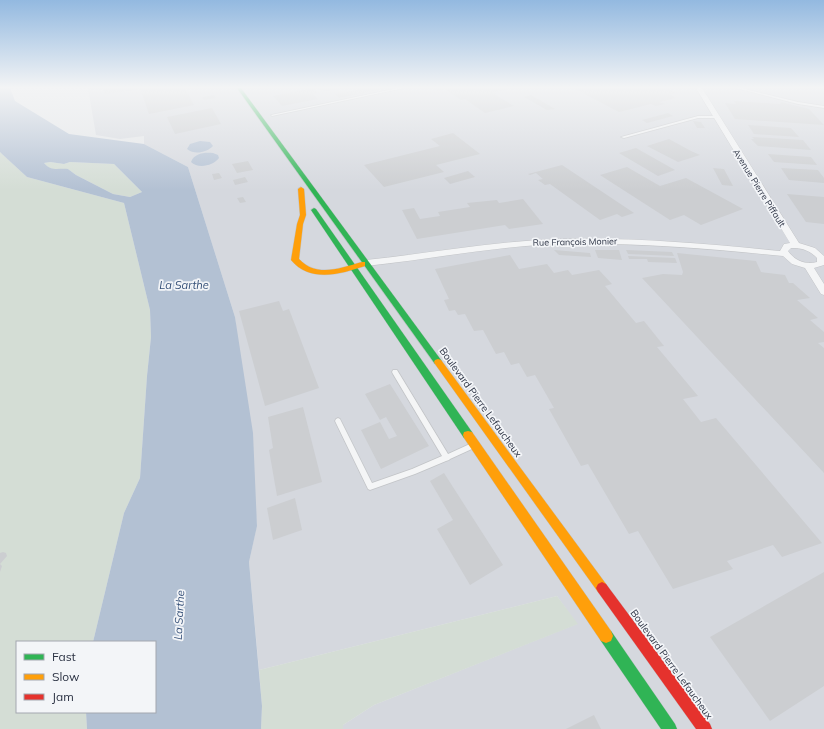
<svg xmlns="http://www.w3.org/2000/svg" width="824" height="729" font-family="Mulish,sans-serif">
<style>
.built{fill:#d5d8de}
.green{fill:#d4ddd5}
.water{fill:#b3c1d3;fill-rule:evenodd}
.building{fill:#ccced1}
.lines{fill:none;stroke-linecap:round;stroke-linejoin:round}
.lane-casing{stroke:#c2c4c7;stroke-width:1.5}
.street-casing{stroke:#c2c4c7;stroke-width:1}
.fast-casing{stroke:#c1c3c7;stroke-width:1}
.slow-casing{stroke:#c1c3c7;stroke-width:1}
.jam-casing{stroke:#c1c3c7;stroke-width:1}
.lane{fill:#f4f5f6;fill-rule:evenodd}
.street{fill:#f4f5f6;fill-rule:evenodd}
.fast{fill:#30b455;fill-rule:evenodd}
.slow{fill:#ff9f0a;fill-rule:evenodd}
.jam{fill:#e5322d;fill-rule:evenodd}
.labels{text-anchor:middle;stroke-width:3.5;stroke-linejoin:round;paint-order:stroke}
.far-street-label{font-size:9px;fill:#2b3243;stroke:#f3f5f8}
.street-label{font-size:10px;fill:#2b3243;stroke:#f3f5f8}
.water-label{font-size:11px;font-style:italic;fill:#344f77;stroke:#f3f5f8}
</style>
<rect width="100%" height="100%" fill="#e5e7e9"/>
<polygon class="built" points="88,88 824,88 824,729 343,729 343,725 374,705 577,624 557,596 259,670 249,562 257,525 235,317 188,167 144,144 144,136 120,139 96,135"/>
<g class="green">
<polygon points="0,152 27,177 124,203 150,310 151,337 147,376 140,478 124,513 93,642 17,642 17,712 86,712 87,729 0,729"/>
<path d="M50 162 64 164 70 162 114 164 142 192 130 197 113 194 76 175 68 169C58 169 51 172 44 163Z"/>
<polygon points="557,596 578,624 374,705 343,725 343,729 261,729 262,706 259,670"/>
</g>
<g class="water">
<path d="M0 88H10L15 101 69 134 144 144 188 167 235 317 253 433 257 526 249 562 262 706 261 729H87L86 712H155V642H93L124 513 140 478 147 376 151 337 150 310 124 203 27 177 2 154 0 152ZM50 162 64 164 70 162 114 164 142 192 130 197 113 194 76 175 68 169C58 168 52 172 44 163Z"/>
<path d="M200 141 210 142 213 146C206 153 194 155 187 149L190 144Z"/>
<path d="M213 153 218 155 219 158C213 166 198 169 191 162 194 153 205 152 213 153Z"/>
</g>
<g class="building">
<polygon points="103,88 136,88 137,90 104,94"/>
<polygon points="140,88 185,88 194,105 149,114"/>
<polygon points="313,88 318,93 313,94 318,99 282,106 273,96"/>
<polygon points="318,88 340,88 340,89 322,92"/>
<polygon points="367,88 383,89 339,98 335,94"/>
<polygon points="433,88 504,88 507,90 495,92 497,94 494,94 514,106 485,113 465,99 461,100 445,89 437,91"/>
<polygon points="573,88 666,88 676,93 669,94 676,98 659,102 665,104 656,106 651,104 619,112"/>
<polygon points="214,95 216,98 204,100 202,97"/>
<polygon points="531,95 555,109 547,110 524,97"/>
<polygon points="734,101 780,104 781,102 809,109 824,125 735,119 725,103 736,104"/>
<polygon points="212,108 221,124 175,134 167,117"/>
<polygon points="668,113 673,116 647,123 642,120"/>
<polygon points="693,121 701,122 705,128 697,128"/>
<polygon points="748,125 791,128 799,137 754,134"/>
<polygon points="453,133 480,154 436,165 444,172 384,187 364,165 440,146 431,139"/>
<polygon points="752,137 803,140 811,150 758,146 751,139 754,139"/>
<polygon points="669,139 691,151 700,155 678,162 647,146"/>
<polygon points="636,148 675,170 658,176 619,153"/>
<polygon points="768,154 811,157 817,165 774,162"/>
<polygon points="248,161 253,170 237,173 232,164"/>
<polygon points="562,165 634,213 622,217 617,214 600,220 550,184 545,185 538,180 543,179 536,173 530,175 528,174"/>
<polygon points="627,167 660,186 686,178 743,209 701,225 684,215 670,220 600,175"/>
<polygon points="713,168 724,169 733,186 722,185"/>
<polygon points="781,168 818,170 824,178 824,183 789,180"/>
<polygon points="468,171 475,177 450,184 444,178"/>
<polygon points="219,173 222,178 214,180 212,174"/>
<polygon points="245,177 248,182 235,185 233,180"/>
<polygon points="787,194 824,197 824,224 806,222"/>
<polygon points="243,197 246,202 240,203 237,198"/>
<polygon points="523,199 543,224 509,229 505,225 417,239 402,210 414,208 420,219 440,216 438,212 470,207 467,203 497,200 499,203"/>
<polygon points="554,250 590,253 591,257 559,255"/>
<polygon points="595,250 619,250 622,260 598,258"/>
<polygon points="626,250 672,252 674,256 628,254"/>
<polygon points="677,253 756,261 761,272 785,275 789,283 793,283 810,298 797,300 818,318 810,320 824,332 824,342 818,343 824,348 824,473 642,278 663,274 682,275 683,272"/>
<polygon points="510,255 519,269 547,264 554,273 568,270 572,275 599,270 612,284 605,286 636,323 644,321 664,346 657,347 698,396 683,399 701,422 716,418 822,543 782,557 773,545 727,561 733,569 673,589 638,531 629,534 588,464 581,466 549,409 554,408 535,375 527,377 519,363 511,365 504,352 496,354 483,330 474,331 465,314 458,315 455,310 449,311 444,300 449,299 435,269"/>
<polygon points="628,256 675,258 677,263 648,262 647,259 629,259"/>
<polygon points="279,301 283,311 289,309 319,388 265,406 239,311"/>
<polygon points="390,384 429,446 381,469 361,430 380,422 389,439 397,436 386,417 380,420 365,394"/>
<polygon points="303,407 322,482 277,496 269,450 273,448 268,417"/>
<polygon points="444,473 503,565 470,585 437,529 453,520 430,481"/>
<polygon points="295,498 302,530 273,540 267,508"/>
<polygon points="3,552 6,553 7,556 0,564 2,566 0,572 0,553"/>
<polygon points="824,572 824,686 770,721 710,637"/>
<polygon points="594,715 601,729 566,729"/>
</g>
<g class="lines">
<defs>
<g id="lane">
<polygon points="398,88 404,88 272,116 271,115"/>
<polygon points="736,88 741,88 798,102 824,106 824,108 798,104"/>
<polygon points="698,116 716,116 718,117 716,118 698,118 624,138 621,137"/>
<polygon points="393,370 397,370 448,454 472,443 474,444 475,446 474,448 450,459 449,460 446,461 415,474 370,490 368,489 335,421 336,419 338,418 340,419 372,483 412,469 442,456 393,374 392,372"/>
</g>
<path id="street" d="M696 88H702L799 243 815 248 824 256V265L814 268 824 284V295L821 294 805 268 792 264 783 256C702 248 619 241 538 245 480 249 423 260 366 266L362 263 366 260C423 254 480 244 538 240 618 236 700 243 780 251L784 244 790 243ZM791 248C802 248 809 250 817 258V262C806 265 795 261 788 251Z"/>
<g id="fast">
<polygon points="237,88 241,88 441,360 442,362 441,364 435,364"/>
<polygon points="314,208 316,209 472,432 473,435 472,438 468,439 464,438 311,210"/>
<polygon points="606,629 611,631 675,724 677,729 661,729 601,641 599,636 601,631"/>
</g>
<g id="slow">
<path d="M301 187 304 189 306 215 303 224 299 259C317 278 340 268 362 262H365V266C341 274 310 283 291 260L297 224 300 215 298 189Z"/>
<polygon points="438,359 441,360 606,584 608,588 606,592 602,594 598,592 435,364 434,362 435,360"/>
<polygon points="468,431 472,432 611,631 613,636 611,641 606,643 601,641 464,438 463,435 464,432"/>
</g>
<polygon id="jam" points="602,582 606,584 710,724 712,729 696,729 598,592 596,588 598,584"/>
</defs>
<use href="#lane" class="lane-casing"/>
<use href="#street" class="street-casing"/>
<use href="#fast" class="fast-casing"/>
<use href="#slow" class="slow-casing"/>
<use href="#jam" class="jam-casing"/>
<use href="#lane" class="lane"/>
<use href="#street" class="street"/>
<use href="#fast" class="fast"/>
<use href="#slow" class="slow"/>
<use href="#jam" class="jam"/>
</g>
<linearGradient id="sky" x2="0" y2="1"><stop stop-color="#93b9e0"/><stop offset="0.46" stop-color="#f3f4f5"/><stop offset="1" stop-color="#f3f4f5" stop-opacity="0"/></linearGradient>
<rect width="824" height="190" fill="url(#sky)"/>
<g class="labels">
<g class="far-street-label">
<text transform="translate(759 188) rotate(58)" y="3">Avenue Pierre Piffault</text>
<text transform="translate(575 242) rotate(-1)" y="3">Rue François Monier</text>
</g>
<g class="street-label">
<text transform="translate(481 402) rotate(54)" y="4">Boulevard Pierre Lefaucheux</text>
<text transform="translate(672 664) rotate(54)" y="4">Boulevard Pierre Lefaucheux</text>
</g>
<g class="water-label">
<text x="184" y="289">La Sarthe</text>
<text transform="translate(179 615) rotate(-87)" y="4">La Sarthe</text>
</g>
</g>
<rect x="16" y="641" width="140" height="72" fill="#f3f5f8" stroke="#a3a7b0"/>
<rect x="24" y="654" width="20" height="6" fill="#30b455" stroke="#a3a7b0"/>
<text x="52" y="661" font-size="12" fill="#2b3243">Fast</text>
<rect x="24" y="674" width="20" height="6" fill="#ff9f0a" stroke="#a3a7b0"/>
<text x="52" y="681" font-size="12" fill="#2b3243">Slow</text>
<rect x="24" y="694" width="20" height="6" fill="#e5322d" stroke="#a3a7b0"/>
<text x="52" y="701" font-size="12" fill="#2b3243">Jam</text>
</svg>
